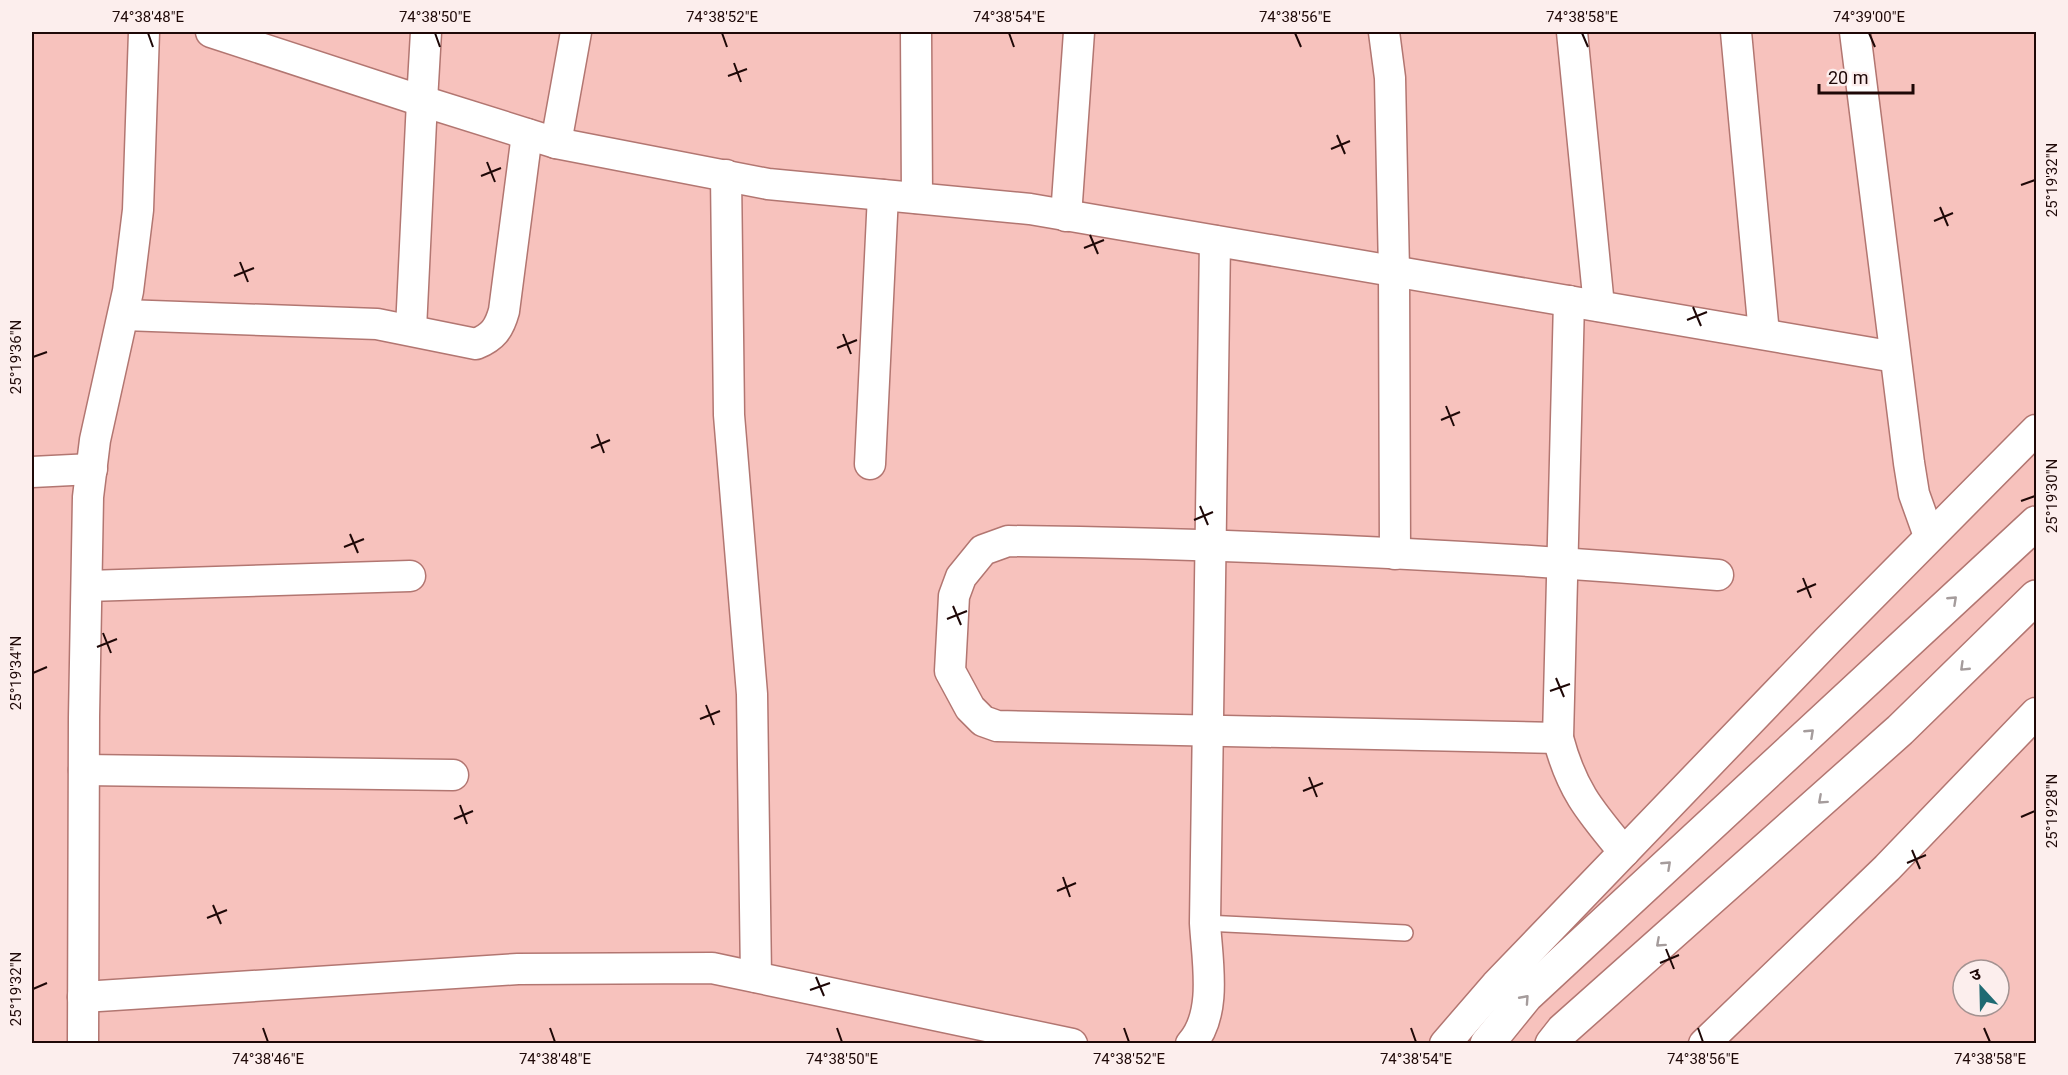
<svg xmlns="http://www.w3.org/2000/svg" width="2068" height="1075" font-family="Roboto,'Noto Sans Devanagari',sans-serif">
<style>
.lines{fill:none;stroke-linecap:round;stroke-linejoin:round}
.lane-casing{stroke:#b27671;stroke-width:18}
.street-casing{stroke:#b27671;stroke-width:33}
.primary-casing{stroke:#b27671;stroke-width:36}
.lane{stroke:#fff;stroke-width:15}
.street{stroke:#fff;stroke-width:30}
.primary{stroke:#fff;stroke-width:33}
.oneway{stroke:#a59c9c}
.ticks{fill:none;stroke:#1e0807;stroke-width:2}
.neatline{fill:none;stroke:#1e0807;stroke-width:2}
.ticks-label{font-size:15px;text-anchor:middle;fill:#1e0807}
</style>
<rect width="100%" height="100%" fill="#f7c2bd"/>
<g class="lines">
<defs>
<polyline id="lane" points="1205,923 1405,933"/>
<g id="street">
<polyline points="211,32 422,101 426,32"/>
<polyline points="916,32 917,198"/>
<polyline points="1384,32 1390,78 1394,271 1395,554"/>
<polyline points="1572,32 1599,306"/>
<polyline points="1736,32 1764,334"/>
<polyline points="1855,32 1909,463 1914,494 1929,536"/>
<polyline points="556,143 576,32"/>
<polyline points="726,175 729,415 752,694 756,977"/>
<polyline points="1066,216 1079,32"/>
<path d="M1569 301 1558 738C1572 791 1590 811 1624 852"/>
<path d="M124 315 377 324 476 344C493 337 499 329 504 311L527 134"/>
<polyline points="411,329 422,101 556,143 768,184 1030,209 1895,357"/>
<polyline points="870,464 883,195"/>
<polyline points="32,472 92,469"/>
<polyline points="87,586 410,576"/>
<path d="M1558 738 997 726 983 721 970 708 950 671 954 596 961 577 983 550 1008 541C1245 544 1481 555 1718 575"/>
<polyline points="84,770 453,775"/>
<polyline points="83,997 518,969 712,968 1072,1044"/>
<polyline points="83,1044 84,717 88,497 95,440 128,291 138,210 144,32"/>
<path d="M1191 1044C1218 1014 1207 960 1205 923L1215 241"/>
<polyline points="1445,1044 1496,985 1828,640 2036,430"/>
<polyline points="1704,1044 1887,868 2036,713"/>
</g>
<g id="primary">
<polyline points="1487,1044 1526,996 2036,523"/>
<polyline points="1552,1044 1563,1030 1900,730 2036,597"/>
</g>
</defs>
<use href="#lane" class="lane-casing"/>
<use href="#street" class="street-casing"/>
<use href="#primary" class="primary-casing"/>
<use href="#lane" class="lane"/>
<use href="#street" class="street"/>
<use href="#primary" class="primary"/>
</g>
<defs><path id="oneway-chevron" d="M-2-3.5L2.5 0L-2 3.5" fill="none" stroke-width="1.6" stroke-linecap="round" stroke-linejoin="round" transform="scale(1.5)"/></defs>
<g class="oneway">
<use href="#oneway-chevron" transform="translate(1953 600) rotate(-43)"/>
<use href="#oneway-chevron" transform="translate(1964 667) rotate(136)"/>
<use href="#oneway-chevron" transform="translate(1810 733) rotate(-43)"/>
<use href="#oneway-chevron" transform="translate(1822 800) rotate(138)"/>
<use href="#oneway-chevron" transform="translate(1667 865) rotate(-43)"/>
<use href="#oneway-chevron" transform="translate(1660 943) rotate(138)"/>
<use href="#oneway-chevron" transform="translate(1525 999) rotate(-48)"/>
</g>
<path class="ticks" d="M148 33 153 47M435 33 440 47M722 33 727 47M1009 33 1014 47M1295 33 1301 47M1582 33 1588 47M1869 33 1875 47M734 63 741 82M728 76 747 69M1337 135 1345 154M1331 149 1350 141M487 162 495 182M481 176 501 168M2021 185 2035 180M1940 207 1948 226M1934 221 1953 213M1090 235 1098 254M1084 248 1104 240M240 262 248 282M234 276 254 268M1693 307 1701 326M1687 320 1707 312M843 334 851 354M837 348 857 340M33 357 47 352M1446 406 1454 426M1441 420 1460 412M597 434 604 453M591 448 610 440M2021 501 2035 496M1200 506 1208 525M1194 520 1213 512M350 534 358 553M344 547 364 539M1803 578 1811 598M1797 592 1816 584M953 606 961 625M947 619 967 611M103 633 111 653M97 647 117 639M33 673 47 667M1556 678 1564 697M1550 691 1570 684M706 705 714 725M700 719 720 711M1309 777 1317 797M1303 791 1323 783M460 805 467 824M2021 817 2035 811M454 819 473 811M1912 850 1920 869M1907 863 1926 855M1063 877 1070 897M1057 891 1076 883M213 905 221 924M207 918 227 910M1666 949 1674 969M1660 963 1679 955M816 977 824 996M33 989 47 983M810 990 830 983M263 1028 268 1042M550 1028 555 1042M837 1028 842 1042M1124 1028 1129 1042M1411 1028 1416 1042M1698 1028 1703 1042M1984 1028 1990 1042"/>
<rect width="2068" height="1075" fill="none" stroke="#fceeed" stroke-width="66"/>
<g transform="translate(1981 988) rotate(338)"><circle r="28" fill="#fceeed" stroke="#a39291" stroke-width="1.5"/>
<path d="M0-4.5L10 22L0 15L-10 22Z" fill="#1f6a72"/>
<text y="-9" font-size="16" font-weight="bold" text-anchor="middle" fill="#1e0807">उ</text>
</g>
<path d="M1819 84v9h94v-9" fill="none" stroke="#1e0807" stroke-width="3"/>
<text x="1828" y="84" font-size="18" fill="#1e0807" stroke="#fceeed" stroke-width="4.5" paint-order="stroke">20 m</text>
<rect x="33" y="33" width="2002" height="1009" class="neatline"/>
<g class="ticks-label">
<text x="148" y="22">74°38'48"E</text>
<text x="435" y="22">74°38'50"E</text>
<text x="722" y="22">74°38'52"E</text>
<text x="1009" y="22">74°38'54"E</text>
<text x="1295" y="22">74°38'56"E</text>
<text x="1582" y="22">74°38'58"E</text>
<text x="1869" y="22">74°39'00"E</text>
<text transform="translate(2052 180) rotate(-90)" y="5">25°19'32"N</text>
<text transform="translate(16 357) rotate(-90)" y="5">25°19'36"N</text>
<text transform="translate(2052 496) rotate(-90)" y="5">25°19'30"N</text>
<text transform="translate(16 673) rotate(-90)" y="5">25°19'34"N</text>
<text transform="translate(2052 811) rotate(-90)" y="5">25°19'28"N</text>
<text transform="translate(16 989) rotate(-90)" y="5">25°19'32"N</text>
<text x="268" y="1064">74°38'46"E</text>
<text x="555" y="1064">74°38'48"E</text>
<text x="842" y="1064">74°38'50"E</text>
<text x="1129" y="1064">74°38'52"E</text>
<text x="1416" y="1064">74°38'54"E</text>
<text x="1703" y="1064">74°38'56"E</text>
<text x="1990" y="1064">74°38'58"E</text>
</g>
</svg>
